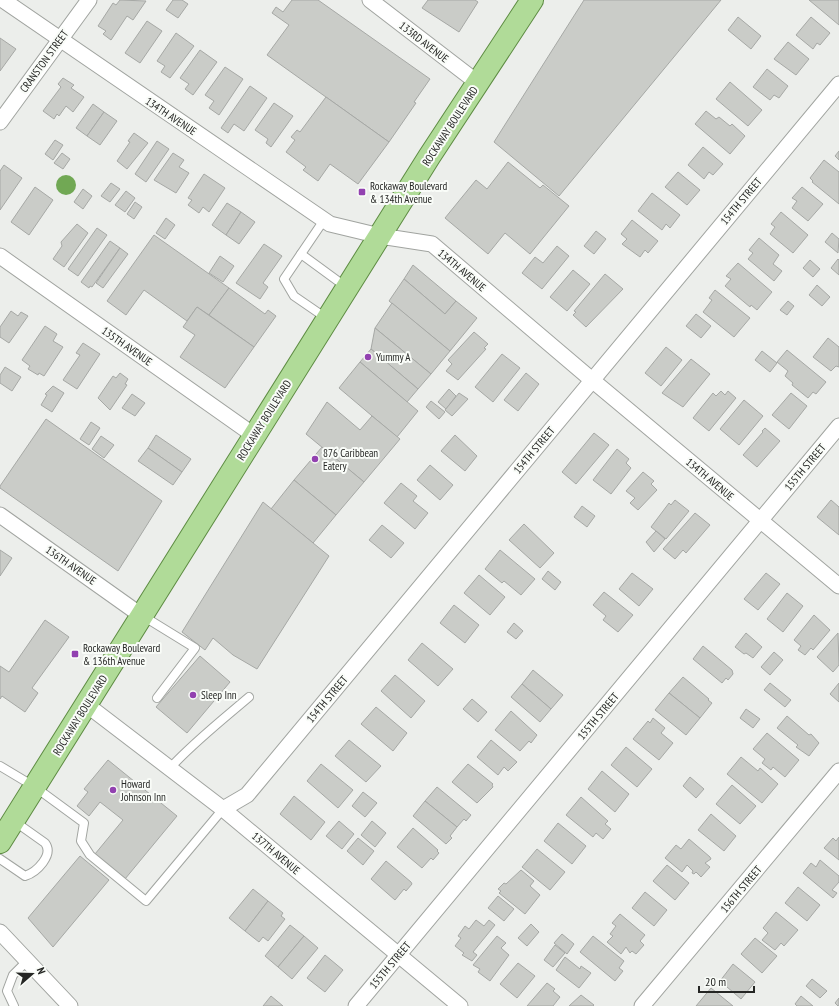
<svg xmlns="http://www.w3.org/2000/svg" width="839" height="1006" font-family="'PT Sans Narrow',sans-serif">
<style>
.water{fill:#71a854}
.building{fill:#caccc8;stroke:#a6a8a5}
.lines{fill:none;stroke-linecap:round;stroke-linejoin:round}
.lane-casing{stroke:#a1a4a0;stroke-width:10}
.street-casing{stroke:#a1a4a0;stroke-width:17}
.primary-casing{stroke:#5e8c43;stroke-width:24}
.lane{stroke:#fff;stroke-width:8}
.street{stroke:#fff;stroke-width:15}
.primary{stroke:#b0db98;stroke-width:22}
.poi-dot{fill:#9241b0;stroke:#f9fcf8;stroke-width:1.5}
.labels{text-anchor:middle;stroke-width:4;stroke-linejoin:round;paint-order:stroke}
.street-label{font-size:11px;fill:#252624;stroke:#f9fcf8}
.poi-label{font-size:11px;fill:#252624;stroke:#f9fcf8;text-anchor:start}
</style>
<rect width="100%" height="100%" fill="#eceeeb"/>
<circle class="water" cx="66" cy="185" r="10"/>
<g class="building">
<polygon points="120,0 146,1 133,20 127,16 111,40 103,34 106,31 98,26 113,3 116,5"/>
<polygon points="173,0 182,0 188,4 178,18 166,10"/>
<polygon points="292,0 318,0 430,79 414,102 416,103 389,142 267,55 289,25 272,13 276,7 283,12"/>
<polygon points="428,0 475,0 478,2 459,32 422,8"/>
<polygon points="584,0 721,0 559,196 494,142"/>
<polygon points="809,0 839,0 839,25"/>
<polygon points="738,17 761,36 751,49 728,30"/>
<polygon points="811,17 830,33 820,45 817,43 813,49 796,35"/>
<polygon points="147,21 162,31 140,63 125,53"/>
<polygon points="176,33 194,46 170,78 161,72 165,66 157,61"/>
<polygon points="0,38 16,49 0,71"/>
<polygon points="788,42 809,59 796,75 774,59"/>
<polygon points="200,50 217,62 193,95 185,89 189,84 180,78"/>
<polygon points="225,67 243,79 219,115 209,108 214,101 205,95"/>
<polygon points="767,69 788,86 779,98 774,95 770,100 753,87"/>
<polygon points="63,78 74,85 71,88 84,97 73,112 66,106 59,116 57,114 54,119 43,111 61,87 58,84"/>
<polygon points="730,82 762,110 748,126 716,99"/>
<polygon points="250,86 267,98 244,131 234,124 228,133 221,128"/>
<polygon points="326,97 389,142 358,184 330,164 318,181 303,170 306,167 286,152 295,140 291,137 297,130 300,132"/>
<polygon points="274,103 293,116 271,147 266,143 268,139 255,130"/>
<polygon points="93,104 104,112 87,136 76,128"/>
<polygon points="706,111 716,119 719,117 730,126 732,124 745,136 730,154 695,124"/>
<polygon points="104,112 117,121 100,145 87,136"/>
<polygon points="134,133 148,143 127,169 117,161 130,142 128,141"/>
<polygon points="55,140 63,145 53,160 45,154"/>
<polygon points="157,141 169,149 146,182 135,174"/>
<polygon points="703,147 723,164 713,175 709,172 704,179 688,165"/>
<polygon points="839,151 839,160 835,156"/>
<polygon points="62,153 70,159 63,169 54,163"/>
<polygon points="173,153 184,160 179,167 189,173 176,193 154,180"/>
<polygon points="824,160 839,172 839,204 812,182 813,181 810,178"/>
<polygon points="508,162 540,188 543,185 569,206 530,254 505,233 488,254 445,218 476,180 487,189"/>
<polygon points="4,165 22,178 0,210 0,171"/>
<polygon points="678,172 700,190 687,205 665,187"/>
<polygon points="204,174 225,188 209,212 203,207 199,213 188,205 192,200 188,198"/>
<polygon points="111,183 120,189 110,202 101,196"/>
<polygon points="35,187 53,200 29,235 11,222"/>
<polygon points="802,187 823,204 808,221 792,208 797,201 792,198"/>
<polygon points="83,189 92,196 83,209 74,202"/>
<polygon points="126,191 135,198 125,212 115,205"/>
<polygon points="652,193 680,215 670,228 666,224 662,230 638,211"/>
<polygon points="135,202 142,207 134,219 127,214"/>
<polygon points="227,203 241,212 226,235 212,225"/>
<polygon points="241,212 255,222 239,244 226,235"/>
<polygon points="781,212 808,235 793,253 770,234 775,227 771,224"/>
<polygon points="166,218 175,225 165,239 156,233"/>
<polygon points="632,220 658,241 648,253 645,250 640,257 622,244 627,239 621,234"/>
<polygon points="77,224 88,233 64,267 53,259 62,246 61,242"/>
<polygon points="97,228 107,235 78,276 68,269"/>
<polygon points="596,231 606,239 594,254 584,246"/>
<polygon points="832,233 839,239 838,253 825,242"/>
<polygon points="154,235 229,288 209,315 197,307 187,321 144,290 126,315 107,301"/>
<polygon points="759,238 779,255 773,264 782,271 774,281 748,259 753,253 749,250"/>
<polygon points="110,241 120,248 92,287 90,286 89,288 81,282"/>
<polygon points="264,244 282,256 263,283 268,287 260,299 236,283"/>
<polygon points="557,246 569,256 542,289 522,273 535,257 543,263"/>
<polygon points="120,248 128,254 103,288 96,283"/>
<polygon points="220,256 234,266 223,282 209,273"/>
<polygon points="838,259 839,260 839,275 831,268"/>
<polygon points="810,260 820,269 813,277 803,268"/>
<polygon points="738,263 772,292 757,310 751,305 750,307 725,286 731,279 726,276"/>
<polygon points="413,265 456,301 445,314 404,279"/>
<polygon points="573,270 590,284 567,311 550,297"/>
<polygon points="605,274 623,289 586,327 573,315 576,312 574,311"/>
<polygon points="404,279 445,314 456,301 477,318 450,351 389,301"/>
<polygon points="817,285 830,297 822,306 809,295"/>
<polygon points="229,288 265,314 268,310 276,316 254,347 209,315"/>
<polygon points="715,290 750,318 734,337 703,312 712,300 709,298"/>
<polygon points="788,301 794,306 787,315 780,310"/>
<polygon points="392,303 450,351 431,374 375,328"/>
<polygon points="197,307 254,347 225,388 180,357 195,335 183,327"/>
<polygon points="11,311 18,316 21,312 28,316 9,343 0,337 0,327"/>
<polygon points="696,314 711,326 701,338 686,326"/>
<polygon points="45,326 57,334 53,341 63,347 44,376 39,373 38,375 28,369 30,366 22,360"/>
<polygon points="375,328 431,374 418,389 371,349"/>
<polygon points="474,332 488,344 484,348 486,349 458,380 446,371 452,364 448,360"/>
<polygon points="828,338 839,347 839,367 836,366 831,371 813,357"/>
<polygon points="83,343 100,354 77,389 63,380 80,355 76,353"/>
<polygon points="666,347 682,360 661,386 645,373"/>
<polygon points="371,349 418,389 407,402 360,362"/>
<polygon points="787,350 826,382 816,394 813,392 808,398 792,385 793,383 785,376 788,371 777,362"/>
<polygon points="762,351 777,363 770,372 755,360"/>
<polygon points="502,354 520,368 493,402 475,387"/>
<polygon points="691,359 710,374 683,407 662,393"/>
<polygon points="360,362 418,411 397,437 339,388"/>
<polygon points="5,367 21,377 12,391 0,383 0,375"/>
<polygon points="120,373 128,379 125,384 127,385 110,410 98,398 113,376 116,378"/>
<polygon points="526,373 539,384 518,411 504,400"/>
<polygon points="53,386 64,393 52,412 41,405 47,395 45,394"/>
<polygon points="449,389 456,396 446,409 438,402"/>
<polygon points="721,391 725,395 728,391 736,398 709,431 693,418 713,393 716,396"/>
<polygon points="459,393 468,399 452,416 445,410"/>
<polygon points="791,393 807,406 789,429 772,415"/>
<polygon points="132,394 145,403 135,416 122,408"/>
<polygon points="744,400 763,416 739,445 720,429"/>
<polygon points="431,401 445,412 439,419 426,407"/>
<polygon points="327,402 360,430 372,416 400,439 364,482 306,434"/>
<polygon points="46,419 162,501 118,571 0,488 0,486"/>
<polygon points="91,422 100,428 89,445 80,439"/>
<polygon points="765,428 780,441 757,467 743,455 763,432 762,431"/>
<polygon points="594,433 609,445 576,484 562,472"/>
<polygon points="156,435 191,459 182,472 148,448"/>
<polygon points="455,435 477,456 465,471 441,451"/>
<polygon points="101,436 114,445 104,458 92,449"/>
<polygon points="322,447 364,482 336,515 294,480"/>
<polygon points="148,448 182,472 173,485 138,461"/>
<polygon points="617,449 629,459 626,463 631,468 611,494 593,480"/>
<polygon points="430,465 453,485 440,500 417,480"/>
<polygon points="643,472 654,481 651,484 657,490 638,510 630,503 635,498 626,491"/>
<polygon points="294,480 336,515 313,543 271,509"/>
<polygon points="401,483 417,496 413,501 428,513 415,529 384,503"/>
<polygon points="675,500 689,511 666,539 651,527 669,503 671,505"/>
<polygon points="831,500 839,507 839,535 817,517"/>
<polygon points="263,502 329,556 257,669 233,655 213,638 205,650 182,632"/>
<polygon points="582,506 595,516 587,527 574,517"/>
<polygon points="695,513 710,525 686,553 683,550 675,559 663,549"/>
<polygon points="524,524 554,553 540,568 509,540"/>
<polygon points="382,525 404,543 391,558 369,540"/>
<polygon points="656,531 665,539 654,552 646,542"/>
<polygon points="0,550 12,558 0,576"/>
<polygon points="500,550 535,579 521,595 504,581 502,583 485,569"/>
<polygon points="548,571 561,582 555,590 542,579"/>
<polygon points="632,573 653,589 639,606 619,589"/>
<polygon points="766,573 780,584 758,610 744,599"/>
<polygon points="479,575 505,597 490,615 464,593"/>
<polygon points="604,592 633,615 618,632 603,620 606,616 593,605"/>
<polygon points="787,593 803,606 783,632 767,619"/>
<polygon points="454,605 479,625 465,643 440,623"/>
<polygon points="814,615 830,630 813,650 811,648 805,655 798,650 801,646 794,640"/>
<polygon points="45,620 69,637 32,688 38,693 25,712 2,696 0,699 0,666 9,672"/>
<polygon points="514,623 523,631 516,639 507,632"/>
<polygon points="746,633 762,647 753,658 746,653 744,654 735,647"/>
<polygon points="838,633 839,665 833,672 817,657"/>
<polygon points="422,643 453,669 438,686 408,660"/>
<polygon points="703,646 732,670 733,674 728,680 726,678 722,683 693,659"/>
<polygon points="774,652 783,660 770,675 761,667"/>
<polygon points="200,656 230,682 187,733 156,707"/>
<polygon points="533,670 563,695 551,709 522,684"/>
<polygon points="395,675 425,701 411,718 381,691"/>
<polygon points="683,677 709,699 708,700 712,703 700,718 669,693"/>
<polygon points="770,683 791,700 785,707 764,690"/>
<polygon points="839,683 839,702 830,694"/>
<polygon points="522,684 551,709 540,722 511,697"/>
<polygon points="669,693 700,718 686,735 655,710"/>
<polygon points="472,699 487,712 478,722 463,709"/>
<polygon points="376,707 407,733 393,751 361,724"/>
<polygon points="746,709 760,719 753,728 740,718"/>
<polygon points="511,711 537,735 531,743 529,741 520,751 495,730"/>
<polygon points="787,716 809,735 811,734 819,743 809,756 796,747 798,745 777,728"/>
<polygon points="653,718 665,728 661,733 673,743 659,760 633,739 648,721 650,723"/>
<polygon points="767,733 799,760 785,777 773,767 771,770 762,763 765,759 753,749"/>
<polygon points="349,740 381,766 366,782 335,756"/>
<polygon points="491,740 517,762 508,771 504,767 498,775 477,757"/>
<polygon points="626,747 652,769 637,787 611,765"/>
<polygon points="741,757 758,771 760,768 778,784 762,803 727,774"/>
<polygon points="108,760 177,816 125,879 95,854 123,820 100,802 89,816 77,806 88,792 84,789"/>
<polygon points="321,764 353,790 338,808 307,781"/>
<polygon points="468,764 493,784 492,785 493,787 477,803 452,782"/>
<polygon points="602,771 629,794 615,812 588,789"/>
<polygon points="690,777 704,789 696,798 683,786"/>
<polygon points="732,785 756,806 740,824 716,804"/>
<polygon points="437,787 471,815 466,821 464,819 457,827 425,801"/>
<polygon points="363,792 377,803 365,817 352,806"/>
<polygon points="294,796 325,822 311,840 280,814"/>
<polygon points="581,797 608,821 605,824 611,829 603,839 596,833 593,837 566,815"/>
<polygon points="425,801 457,827 450,836 452,838 446,844 413,816"/>
<polygon points="711,814 736,836 724,851 698,830"/>
<polygon points="339,821 354,834 342,849 326,836"/>
<polygon points="372,821 386,833 375,847 361,835"/>
<polygon points="558,823 586,846 572,864 544,841"/>
<polygon points="413,828 438,850 437,851 439,853 433,860 431,858 422,868 397,847"/>
<polygon points="839,837 839,860 824,848 833,838 836,841"/>
<polygon points="358,838 374,851 363,865 347,851"/>
<polygon points="689,839 710,857 711,859 705,863 710,867 701,877 696,872 694,874 692,873 693,871 687,865 682,872 665,858 676,845 681,849"/>
<polygon points="537,849 565,872 550,890 522,867"/>
<polygon points="80,856 109,880 53,947 28,918"/>
<polygon points="820,860 839,876 839,882 832,890 837,893 833,898 803,873 811,863 816,867"/>
<polygon points="386,861 411,882 412,884 406,891 404,889 395,900 371,879"/>
<polygon points="667,865 689,883 675,900 653,881"/>
<polygon points="521,870 534,881 530,886 540,895 525,914 499,893 501,891 498,889 504,883 506,884"/>
<polygon points="798,887 820,905 807,921 785,903"/>
<polygon points="253,889 268,901 245,931 229,918"/>
<polygon points="645,892 667,910 654,926 632,908"/>
<polygon points="498,896 514,909 504,921 488,908"/>
<polygon points="268,901 283,913 281,916 285,919 268,941 263,937 259,942 245,931"/>
<polygon points="776,912 798,930 784,946 781,943 775,950 762,940 768,933 763,928"/>
<polygon points="620,914 645,935 640,941 644,945 636,954 632,951 630,953 626,947 621,954 607,942 613,936 610,934 616,926 612,923"/>
<polygon points="476,920 484,926 489,920 495,925 473,952 477,955 472,961 462,955 464,953 455,946 461,938 458,936 465,926 469,929"/>
<polygon points="531,924 539,932 527,946 518,938"/>
<polygon points="290,925 304,936 278,967 265,956"/>
<polygon points="562,934 574,944 567,954 554,943"/>
<polygon points="304,936 318,948 292,979 278,967"/>
<polygon points="497,936 506,943 501,948 509,955 490,981 478,972 480,969 473,965"/>
<polygon points="593,936 624,961 619,968 623,971 615,981 580,952"/>
<polygon points="755,938 777,956 762,973 741,954"/>
<polygon points="555,945 565,953 553,967 544,960"/>
<polygon points="325,955 343,970 325,992 307,978"/>
<polygon points="565,957 580,969 581,966 591,973 579,988 556,970"/>
<polygon points="518,963 535,976 517,998 500,984"/>
<polygon points="733,964 755,982 741,999 720,981"/>
<polygon points="812,979 827,991 820,998 806,986"/>
<polygon points="547,983 555,989 553,991 560,997 553,1006 527,1006"/>
<polygon points="711,988 733,1006 696,1006"/>
<polygon points="581,995 594,1005 593,1006 569,1006"/>
<polygon points="271,996 283,1006 263,1006"/>
<polygon points="801,996 813,1006 797,1006 795,1004"/>
<polygon points="839,998 839,1006 838,1006 835,1003"/>
</g>
<g class="lines">
<defs>
<g id="lane">
<polyline points="324,220 284,279 294,296 326,318"/>
<polyline points="301,254 346,287"/>
<polyline points="143,616 195,648 157,698"/>
<polyline points="0,766 35,787 84,823 81,841 90,855 146,901 223,809"/>
<path d="M170 768C194 742 222 720 249 697"/>
<path d="M0 859 25 876C37 872 54 855 45 843L14 821"/>
<polyline points="14,1006 7,991 13,975 27,961"/>
</g>
<g id="street">
<polyline points="3,0 330,224 380,236 432,244 592,380 839,586"/>
<polyline points="370,0 478,83"/>
<polyline points="0,122 89,0"/>
<polyline points="0,256 255,436"/>
<polyline points="0,515 142,616"/>
<polyline points="87,705 223,809 460,1006"/>
<polyline points="223,809 247,795 839,84"/>
<polyline points="0,932 70,1006"/>
<polyline points="356,1006 839,426"/>
<polyline points="642,1006 839,771"/>
</g>
<polyline id="primary" points="0,842 429,157 532,0"/>
</defs>
<use href="#lane" class="lane-casing"/>
<use href="#street" class="street-casing"/>
<use href="#primary" class="primary-casing"/>
<use href="#lane" class="lane"/>
<use href="#street" class="street"/>
<use href="#primary" class="primary"/>
</g>
<g class="poi-dot">
<rect x="358" y="188" width="8" height="8" rx="2"/>
<circle cx="368" cy="357" r="4"/>
<circle cx="315" cy="459" r="4"/>
<rect x="71" y="650" width="8" height="8" rx="2"/>
<circle cx="193" cy="695" r="4"/>
<circle cx="113" cy="790" r="4"/>
</g>
<g class="labels">
<g class="street-label">
<text transform="translate(424 42) rotate(38)" y="4">133RD AVENUE</text>
<text transform="translate(44 61) rotate(-54)" y="4">CRANSTON STREET</text>
<text transform="translate(171 116) rotate(34)" y="4">134TH AVENUE</text>
<text transform="translate(450 126) rotate(-57)" y="4">ROCKAWAY BOULEVARD</text>
<text transform="translate(741 201) rotate(-50)" y="4">154TH STREET</text>
<text transform="translate(462 270) rotate(40)" y="4">134TH AVENUE</text>
<text transform="translate(127 346) rotate(35)" y="4">135TH AVENUE</text>
<text transform="translate(264 420) rotate(-58)" y="4">ROCKAWAY BOULEVARD</text>
<text transform="translate(534 450) rotate(-50)" y="4">154TH STREET</text>
<text transform="translate(805 467) rotate(-50)" y="4">155TH STREET</text>
<text transform="translate(710 479) rotate(40)" y="4">134TH AVENUE</text>
<text transform="translate(71 565) rotate(35)" y="4">136TH AVENUE</text>
<text transform="translate(327 699) rotate(-50)" y="4">154TH STREET</text>
<text transform="translate(80 715) rotate(-58)" y="4">ROCKAWAY BOULEVARD</text>
<text transform="translate(598 716) rotate(-50)" y="4">155TH STREET</text>
<text transform="translate(276 853) rotate(40)" y="4">137TH AVENUE</text>
<text transform="translate(741 889) rotate(-50)" y="4">156TH STREET</text>
<text transform="translate(390 965) rotate(-50)" y="4">155TH STREET</text>
</g>
<g class="poi-label">
<text x="370" y="190">Rockaway Boulevard<tspan x="370" dy="13">&amp; 134th Avenue</tspan></text>
<text x="376" y="361">Yummy A</text>
<text x="323" y="457">876 Caribbean<tspan x="323" dy="13">Eatery</tspan></text>
<text x="83" y="652">Rockaway Boulevard<tspan x="83" dy="13">&amp; 136th Avenue</tspan></text>
<text x="201" y="699">Sleep Inn</text>
<text x="121" y="788">Howard<tspan x="121" dy="13">Johnson Inn</tspan></text>
</g>
</g>
<g transform="translate(32 974) rotate(70)" stroke="#f9fcf8" stroke-width="3" paint-order="stroke">
<path d="M0-3L7 15L0 10L-7 15Z" fill="#252624"/>
<text y="-6" font-size="11" font-weight="bold" text-anchor="middle" fill="#252624">N</text>
</g>
<path d="M699 986v6h55v-6" fill="none" stroke="#252624" stroke-width="2"/>
<text x="705" y="986" font-size="12" fill="#252624" stroke="#f9fcf8" stroke-width="3" paint-order="stroke">20 m</text>
</svg>
